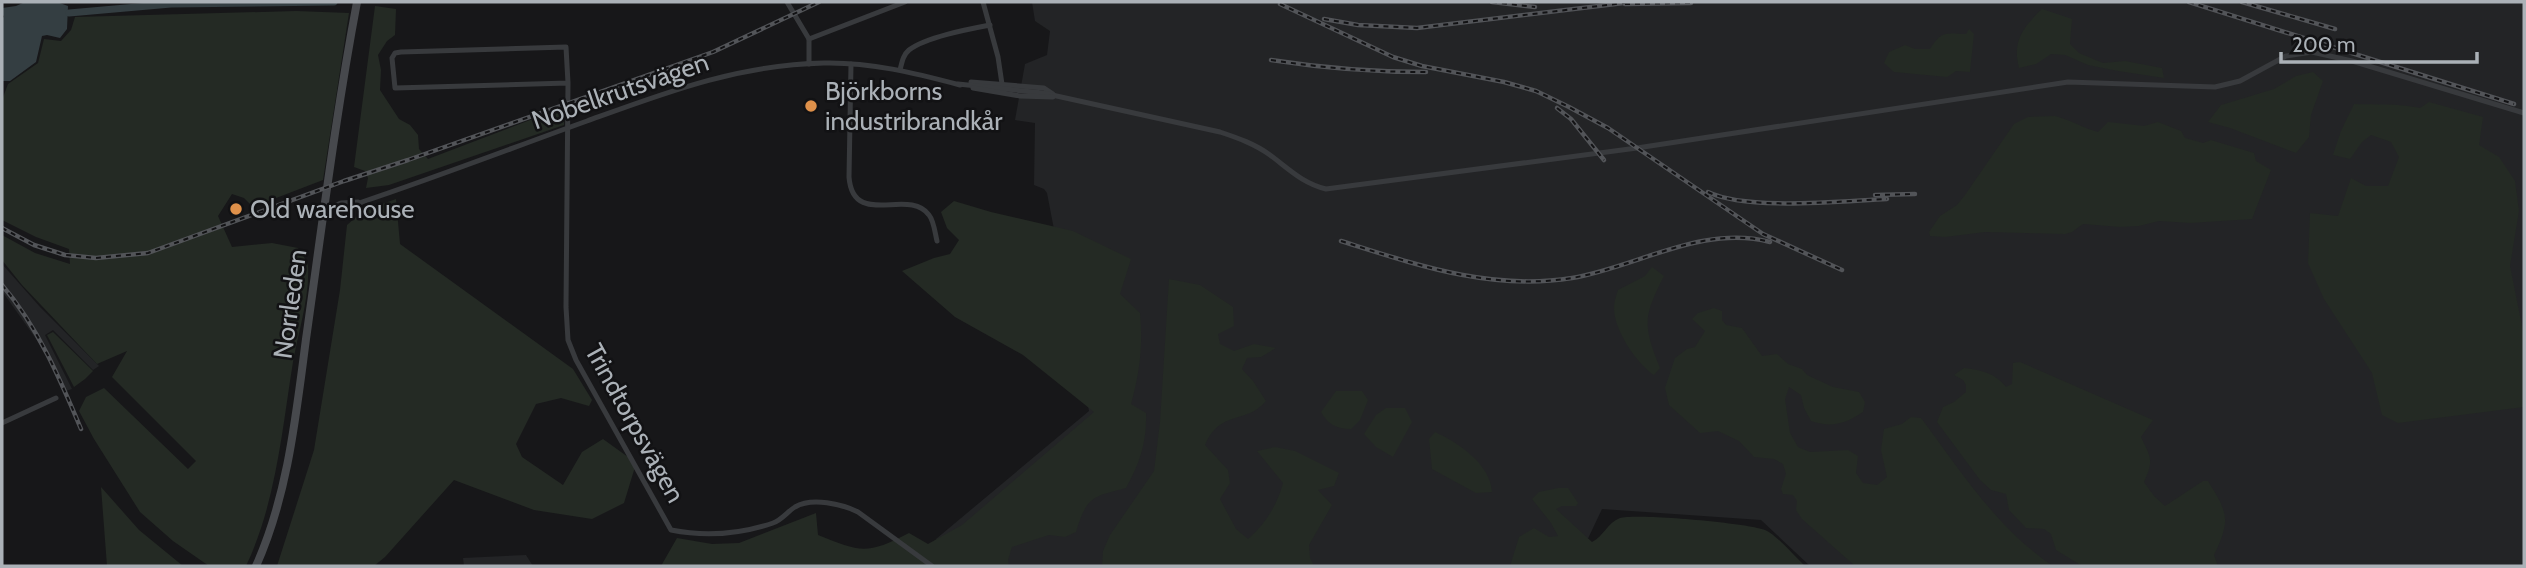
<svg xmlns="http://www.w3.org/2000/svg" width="2526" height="568" font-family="Cabin,sans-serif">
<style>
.built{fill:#232426}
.green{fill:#242a24}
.water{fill:#343e42}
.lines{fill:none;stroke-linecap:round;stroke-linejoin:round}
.stream{stroke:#343e42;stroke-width:2}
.canal{stroke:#343e42;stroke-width:7}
.street{stroke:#383a3d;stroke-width:5}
.secondary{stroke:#47494d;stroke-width:8}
.rail-casing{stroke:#525458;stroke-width:4.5}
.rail{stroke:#121214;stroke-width:2;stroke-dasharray:5;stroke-linecap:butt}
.poi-dot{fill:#de904a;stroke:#121214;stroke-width:2.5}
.labels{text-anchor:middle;stroke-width:5;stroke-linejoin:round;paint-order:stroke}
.street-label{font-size:26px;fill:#abb1b7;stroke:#121214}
.poi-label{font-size:26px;fill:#abb1b7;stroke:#121214;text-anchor:start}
</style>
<rect width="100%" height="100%" fill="#171719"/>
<g class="built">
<polygon points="1032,2 2524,2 2524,566 1810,566 1761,520 1602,509 1575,566 958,566 936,539 1089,411 1047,193 1044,189 1034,185 1035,123 1015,120 1025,64 1047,55 1050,31 1035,21"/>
<polygon points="2,264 40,307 99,366 93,370 53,330 45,335 72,389 66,391 46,353 2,291"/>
<polygon points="526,555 533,566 464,566 463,558"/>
</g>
<g class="green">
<polygon points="375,6 396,9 395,35 387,41 378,55 381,70 380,90 399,119 410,125 418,135 419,149 428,159 564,107 564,125 389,185 366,188 368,178 365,171 354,167"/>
<path d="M2042 9 2072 19 2070 44 2079 53 2103 63 2125 61 2162 68 2164 78 2118 71 2088 65 2065 55 2051 54 2036 64 2019 68C2012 41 2023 27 2042 9Z"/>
<path d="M296 11 349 13 323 180 253 207 244 198 232 194 218 216 232 247 272 243 298 248C301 253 307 260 308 266 310 296 298 333 293 362 282 430 276 503 246 566H209L173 541 140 512 94 439 79 411 86 397 104 388 188 469 196 461 112 377 127 351 97 364 22 285 2 260V235L35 253 70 264 69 249 36 237 2 220V100L8 84 38 63 44 39 61 41 71 30 75 17Z"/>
<path d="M1969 29 1974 34 1970 72 1956 71 1947 77 1894 72 1884 63 1889 52 1905 45 1915 49H1930C1941 31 1945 33 1966 34Z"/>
<polygon points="2313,72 2323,81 2311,115 2309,137 2296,153 2230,128 2208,122 2221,105 2274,89 2296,76"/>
<path d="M2429 102 2483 117 2479 145 2499 157 2515 181 2519 211 2510 266 2524 336V407L2398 423 2382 415 2372 373 2324 299 2308 263 2310 213 2338 216 2351 178 2366 186H2388L2399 157 2391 142 2371 135 2362 142 2350 159 2333 155 2341 131 2354 104C2378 105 2396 103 2420 108Z"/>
<path d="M2055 116C2071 120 2083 128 2098 132L2108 122 2144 126 2158 122 2181 131 2185 138 2203 143 2211 140 2254 153 2256 161 2271 170 2252 219 2191 223 2159 221 2139 226 2120 227 2083 224 2072 232 2065 234 1985 232 1945 237 1930 236 1929 232 1940 216 1957 205 1965 195 2014 124 2028 117Z"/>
<polygon points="396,199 400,244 573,369 592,400 589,406 561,398 536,404 516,444 522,457 563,485 582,452 603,439 628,457 635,467 624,503 592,519 534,510 454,480 385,557 374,566 277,566 314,450 340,290 347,225 363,211"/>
<path d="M954 201 991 212 1073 231 1131 259 1120 294 1140 313C1143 345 1140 372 1131 404L1146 413C1147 441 1140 463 1126 488 1092 497 1087 496 1076 532L1065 537 1049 535 1012 547 1008 560 1009 566H661L677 538 712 544 739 543 816 513 818 535C860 552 867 555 909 533L928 544 962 525 1094 412 1023 355 955 317 902 271 934 258 950 254 959 240 947 228 941 212Z"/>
<path d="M1652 267 1664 276C1643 317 1643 325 1660 368L1654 375C1637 364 1613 329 1614 307 1614 302 1616 296 1618 290L1645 276Z"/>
<path d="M1169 279 1200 285 1233 307 1234 326 1218 334 1220 344 1234 351 1254 344 1276 348 1261 357 1247 358 1242 369 1253 381 1266 401C1246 425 1220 409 1205 445L1228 470 1230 483 1220 499 1236 529 1248 539C1266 523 1277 505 1283 483L1257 451 1275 447 1295 451 1339 473 1334 486 1318 490 1332 505 1309 545 1310 558 1314 566H1102L1103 551 1110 535 1154 471 1160 422Z"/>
<path d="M1714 308 1722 311V320L1726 325 1742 328 1762 356 1777 354 1788 364 1802 369 1807 375 1833 387 1859 392 1865 402 1863 412C1845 424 1832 428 1811 421L1804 408 1801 395 1789 387 1785 399 1790 433 1798 447 1810 452 1848 450 1858 456 1856 473 1863 483 1877 485 1887 477 1881 450 1884 429 1902 424 1911 417 1921 418C1961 471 1997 529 2053 566H1855L1802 519 1796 510 1797 501 1793 495 1783 494 1781 489 1786 474 1783 464 1774 459 1754 457 1739 441 1718 431 1700 433 1669 405 1665 388 1675 358 1687 349 1695 347 1705 331 1692 319 1698 313Z"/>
<polygon points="53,332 93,371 85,379 74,387 47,335"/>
<path d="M2020 362 2153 420 2141 437C2151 458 2154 460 2144 482L2154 496 2165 506 2203 481H2208C2228 513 2231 520 2214 555L2218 566H2082L2056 550 2051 534 2044 529 2026 528 2009 510 2006 494 1991 490 1980 480 1937 422 1943 407 1954 402 1966 392V385L1963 380 1954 375 1964 368C1981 370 1995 373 2006 387L2012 384 2013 363Z"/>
<path d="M1336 391H1362L1368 400 1360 420 1351 429C1336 429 1328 424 1321 412Z"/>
<polygon points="1386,408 1405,408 1412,422 1393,457 1376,447 1364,434 1376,415"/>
<path d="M1435 432C1459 443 1490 464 1492 492L1476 493 1432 469 1429 439Z"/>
<polygon points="101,487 139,530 183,566 107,566"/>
<path d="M1558 488H1568L1578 503 1576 506H1562L1556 509 1592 542C1604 536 1607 523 1620 518 1636 513 1749 523 1765 530 1777 535 1795 557 1805 566H1510L1519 537 1534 528 1549 537 1558 536 1551 523 1532 499 1539 492Z"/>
</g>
<polygon class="water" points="25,2 57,2 68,6 67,29 60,38 47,35 42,36 36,62 10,81 2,81 2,20 4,16 2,15 2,8 16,6"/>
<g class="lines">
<polyline class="stream" points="170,2 171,4"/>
<polyline class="canal" points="69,13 171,4 334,2"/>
<g class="street">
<polyline points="787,2 809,39 809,64"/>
<polyline points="983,2 998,57 1002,84"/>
<polyline points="809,39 905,2"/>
<path d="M851 64 849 177C853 229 909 187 929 215 934 221 935 233 937 241"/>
<path d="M900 70C902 62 903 55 909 50 926 37 969 29 990 25"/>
<polyline points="971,82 1044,88 1053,94"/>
<path d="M568 83 395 88 392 58 395 53 401 52 566 47 568 83 566 307 568 340 576 360 671 530C706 537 740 534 773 523 782 520 787 512 795 507 812 497 842 504 858 512L932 566"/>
<path d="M958 84 1043 93 1220 132C1238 138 1255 144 1270 155 1289 169 1302 183 1326 189L1637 148 2068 82 2215 87 2240 81 2286 56 2312 52 2352 61 2524 113"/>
<polyline points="973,88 1020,96 1053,97"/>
<path d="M325 210 340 213 362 202C437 177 512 148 587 121 667 92 737 65 824 63 870 62 915 73 960 85"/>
<polyline points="325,210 341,203 358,202"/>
<polyline points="2,423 56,398"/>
</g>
<path class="secondary" d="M256 566C288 495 296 415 306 339 322 226 336 113 357 2"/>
<defs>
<g id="rail">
<polyline points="1492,2 1535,7"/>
<polyline points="2189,2 2514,104"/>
<polyline points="2242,2 2335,29"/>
<polyline points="1280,4 1393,57 1422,66 1504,82 1536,91 1569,107 1608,128 1763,234 1842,270"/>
<polyline points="1625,4 1691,3"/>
<polyline points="1324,19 1358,25 1417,28 1632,2"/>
<path d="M1271 60C1323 68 1373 72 1426 72"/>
<polyline points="1557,108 1571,119 1604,160"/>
<path d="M1708 192C1747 211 1841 201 1887 199"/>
<polyline points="1875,195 1915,194"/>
<polyline points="2,228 34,245 65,255 96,258 148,253 344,181 408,160 713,52 819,2"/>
<path d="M1341 241C1417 265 1491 291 1572 278 1637 267 1703 224 1770 242"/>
<path d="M2 285C38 327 60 379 81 429"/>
</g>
</defs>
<use href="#rail" class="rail-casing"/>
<use href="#rail" class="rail"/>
</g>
<g class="poi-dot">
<circle cx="811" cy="106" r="7"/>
<circle cx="236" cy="209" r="7"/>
</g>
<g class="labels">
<g class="street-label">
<text transform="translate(620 91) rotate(-19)" y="9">Nobelkrutsvägen</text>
<text transform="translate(290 304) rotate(-82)" y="9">Norrleden</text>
<text transform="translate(635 423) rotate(61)" y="9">Trindtorpsvägen</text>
</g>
<g class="poi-label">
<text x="825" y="100">Björkborns<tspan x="825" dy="30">industribrandkår</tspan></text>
<text x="250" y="218">Old warehouse</text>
</g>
</g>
<rect width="2526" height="568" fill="none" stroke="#abb1b7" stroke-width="7"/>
<path d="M2281 52v10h196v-10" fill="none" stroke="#abb1b7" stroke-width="3.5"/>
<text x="2292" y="52" font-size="21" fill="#abb1b7" stroke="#121214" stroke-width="5" paint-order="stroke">200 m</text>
</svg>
